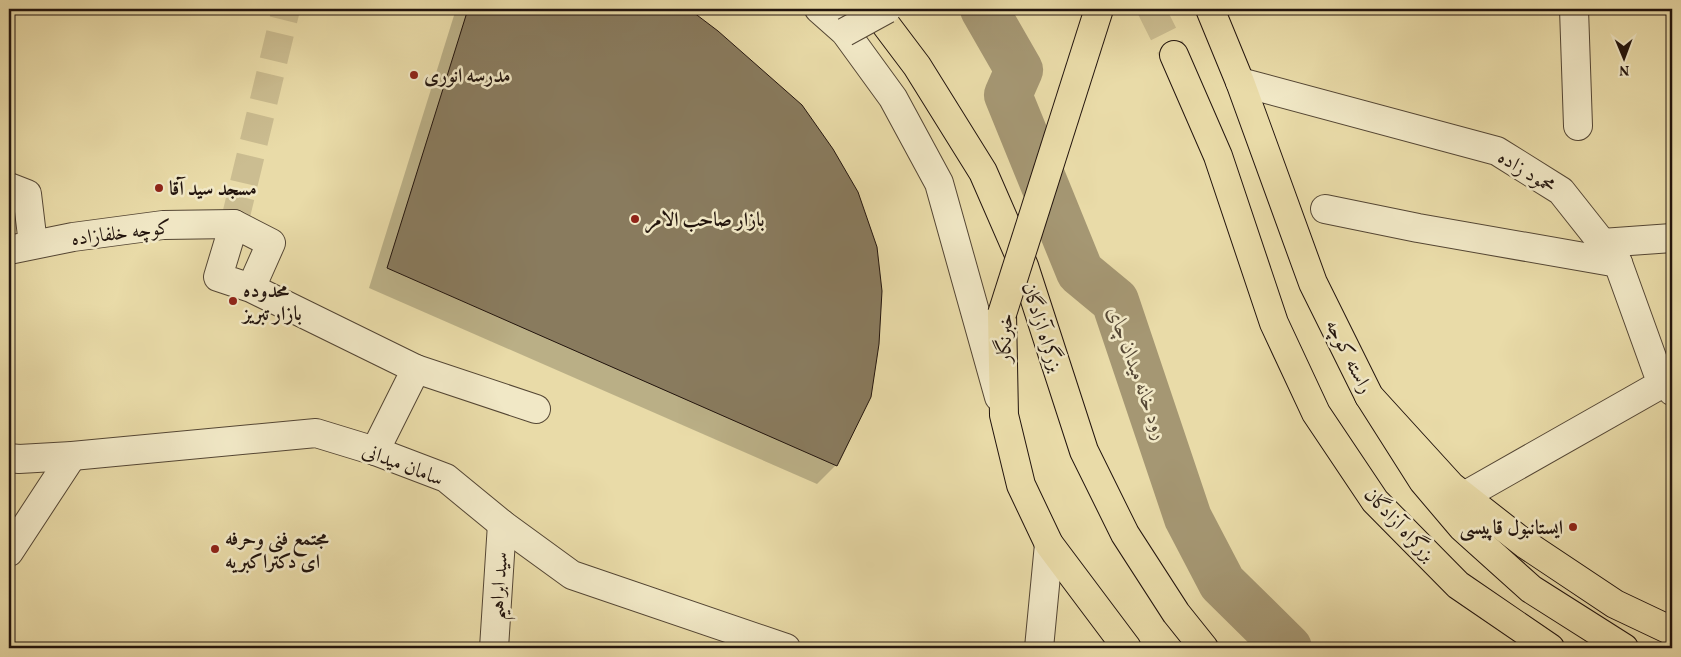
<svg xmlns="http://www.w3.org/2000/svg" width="1681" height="657" font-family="Vollkorn,Amiri,serif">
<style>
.shadow{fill:#0003}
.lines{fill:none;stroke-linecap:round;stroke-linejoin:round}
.river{stroke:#a59773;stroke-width:48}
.building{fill:#897b5e;stroke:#22140d}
.minor-tunnel{stroke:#cbbd91;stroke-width:28;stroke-dasharray:28 14;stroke-linecap:butt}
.highway-tunnel{stroke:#cbbd91;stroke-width:28;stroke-dasharray:28 14;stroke-linecap:butt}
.minor-casing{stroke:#544634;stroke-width:30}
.major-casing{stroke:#22140d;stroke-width:30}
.highway-casing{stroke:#22140d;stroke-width:30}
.minor{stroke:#f1e8c6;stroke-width:28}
.major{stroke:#e9dba8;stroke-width:28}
.highway{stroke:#e9dba8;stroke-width:28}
.minor-bridge-casing{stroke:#544634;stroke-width:30;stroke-linecap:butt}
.major-bridge-casing{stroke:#22140d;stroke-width:30;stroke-linecap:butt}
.minor-bridge{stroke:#f1e8c6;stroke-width:28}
.major-bridge{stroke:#e9dba8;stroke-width:28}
.poi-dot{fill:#8f2418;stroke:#f1e8c6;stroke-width:2}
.labels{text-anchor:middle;stroke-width:5;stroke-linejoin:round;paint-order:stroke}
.poi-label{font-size:20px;font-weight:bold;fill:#22140d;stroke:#f1e8c6;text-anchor:start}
.street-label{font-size:20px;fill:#22140d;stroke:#f1e8c6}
.water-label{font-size:21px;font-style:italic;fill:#564836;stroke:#f1e8c6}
</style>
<rect width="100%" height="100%" fill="#e9dba8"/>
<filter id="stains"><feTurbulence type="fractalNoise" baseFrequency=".004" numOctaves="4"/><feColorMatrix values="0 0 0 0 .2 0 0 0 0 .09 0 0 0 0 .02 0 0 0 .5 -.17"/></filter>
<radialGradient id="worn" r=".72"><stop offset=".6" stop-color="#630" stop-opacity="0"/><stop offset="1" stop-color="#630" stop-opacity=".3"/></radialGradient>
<polygon class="shadow" points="456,9 686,9 717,32 836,465 817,484 369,288"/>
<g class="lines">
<polyline class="river" points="984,9 1019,70 1008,95 1080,272 1115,301 1188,518 1222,583 1288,648"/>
</g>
<polygon class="building" points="468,9 689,9 718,31 802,105 833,149 858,192 877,247 882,291 879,344 871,397 837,466 387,268"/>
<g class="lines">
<polyline class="minor-tunnel" points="234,224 286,9"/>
<polyline class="highway-tunnel" points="1151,9 1174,55"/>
<defs>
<g id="minor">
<polyline points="819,9 845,32 893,98 939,183 999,397"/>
<polyline points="1574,9 1578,126"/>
<polyline points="1240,82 1497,151 1561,191 1618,263 1657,371 1672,391"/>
<polyline points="9,187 27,194 33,244"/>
<polyline points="1325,209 1418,228 1618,263"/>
<polyline points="1602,243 1672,238"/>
<polyline points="9,250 73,237 163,225 234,224"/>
<polyline points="251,288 271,243 234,224 218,277 251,288 416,369 375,451"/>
<polyline points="416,369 536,409"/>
<polyline points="9,458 19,459 72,456 316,433 375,451 446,478 502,524 572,575 786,648"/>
<polyline points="1464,496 1672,378"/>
<polyline points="9,552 72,456"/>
<polyline points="494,648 502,524"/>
<polyline points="1039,648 1049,544"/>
</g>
<g id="major">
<polyline points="1210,9 1240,82 1313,283 1369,396 1451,486 1525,544 1615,604 1672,631"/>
<polyline points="1002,314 1004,415 1021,485 1049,544 1127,648"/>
</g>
<g id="highway">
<polyline points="874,9 917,66 983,172 1024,266 1084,451 1125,534 1176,613 1204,648"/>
<polyline points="1174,55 1218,156 1274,323 1316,413 1375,501 1458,585 1550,648"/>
<polyline points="1369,396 1423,481 1462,527 1531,589 1624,648"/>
</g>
</defs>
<use href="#minor" class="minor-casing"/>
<use href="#major" class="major-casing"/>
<use href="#highway" class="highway-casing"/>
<use href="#minor" class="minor"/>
<use href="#major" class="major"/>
<use href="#highway" class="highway"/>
<defs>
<polyline id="minor-bridge" points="845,32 887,9"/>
<polyline id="major-bridge" points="1002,314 1099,9"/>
</defs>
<use href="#minor-bridge" class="minor-bridge-casing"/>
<use href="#major-bridge" class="major-bridge-casing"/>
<use href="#minor-bridge" class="minor-bridge"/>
<use href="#major-bridge" class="major-bridge"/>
</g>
<g class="poi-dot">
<circle cx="414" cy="75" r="5"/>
<circle cx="159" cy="188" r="5"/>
<circle cx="635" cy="219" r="5"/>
<circle cx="233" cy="301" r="5"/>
<circle cx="1573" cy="527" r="5"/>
<circle cx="215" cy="549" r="5"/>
</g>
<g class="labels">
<g class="poi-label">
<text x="424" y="82">مدرسه انوری</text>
<text x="169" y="195">مسجد سید آقا</text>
<text x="645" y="226">بازار صاحب الامر</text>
<text x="243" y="297">محدوده<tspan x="243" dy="23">بازار تبریز</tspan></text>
<text x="1563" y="534" text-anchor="end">ایستانبول قاپیسی</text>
<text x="225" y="545">مجتمع فنی وحرفه<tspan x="225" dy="23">ای دکتراکبریه</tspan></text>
</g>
<g class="street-label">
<text transform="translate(1527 171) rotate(32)" y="7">محمود زاده</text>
<text transform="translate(121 232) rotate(-7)" y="7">کوچه خلفازاده</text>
<text transform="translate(1043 327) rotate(72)" y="7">بزرگراه آزادگان</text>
<text transform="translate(1004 338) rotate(-88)" y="7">خبرنگار</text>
<text transform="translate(1350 356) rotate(63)" y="7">راسته کوچه</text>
<text transform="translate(403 464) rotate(21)" y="7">سامان میدانی</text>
<text transform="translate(1400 524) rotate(47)" y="7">بزرگراه آزادگان</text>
<text transform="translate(498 586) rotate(-86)" y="7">سید ابراهیم</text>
</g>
<g class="water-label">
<text transform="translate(1138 373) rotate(70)" y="7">رود خانه میدان چای</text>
</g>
</g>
<rect width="1681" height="657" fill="none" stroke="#e9dba8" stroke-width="30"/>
<rect x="10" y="10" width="1661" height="637" fill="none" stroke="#22140d" stroke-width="2.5"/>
<rect x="15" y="15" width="1651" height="627" fill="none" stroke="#22140d"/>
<g transform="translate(1624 58) rotate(179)" stroke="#f1e8c6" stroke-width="4" paint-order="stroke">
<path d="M0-4L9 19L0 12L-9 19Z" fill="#22140d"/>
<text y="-8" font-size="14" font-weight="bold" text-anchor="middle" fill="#22140d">N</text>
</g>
<rect width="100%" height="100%" filter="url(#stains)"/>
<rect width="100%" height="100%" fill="url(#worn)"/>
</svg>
